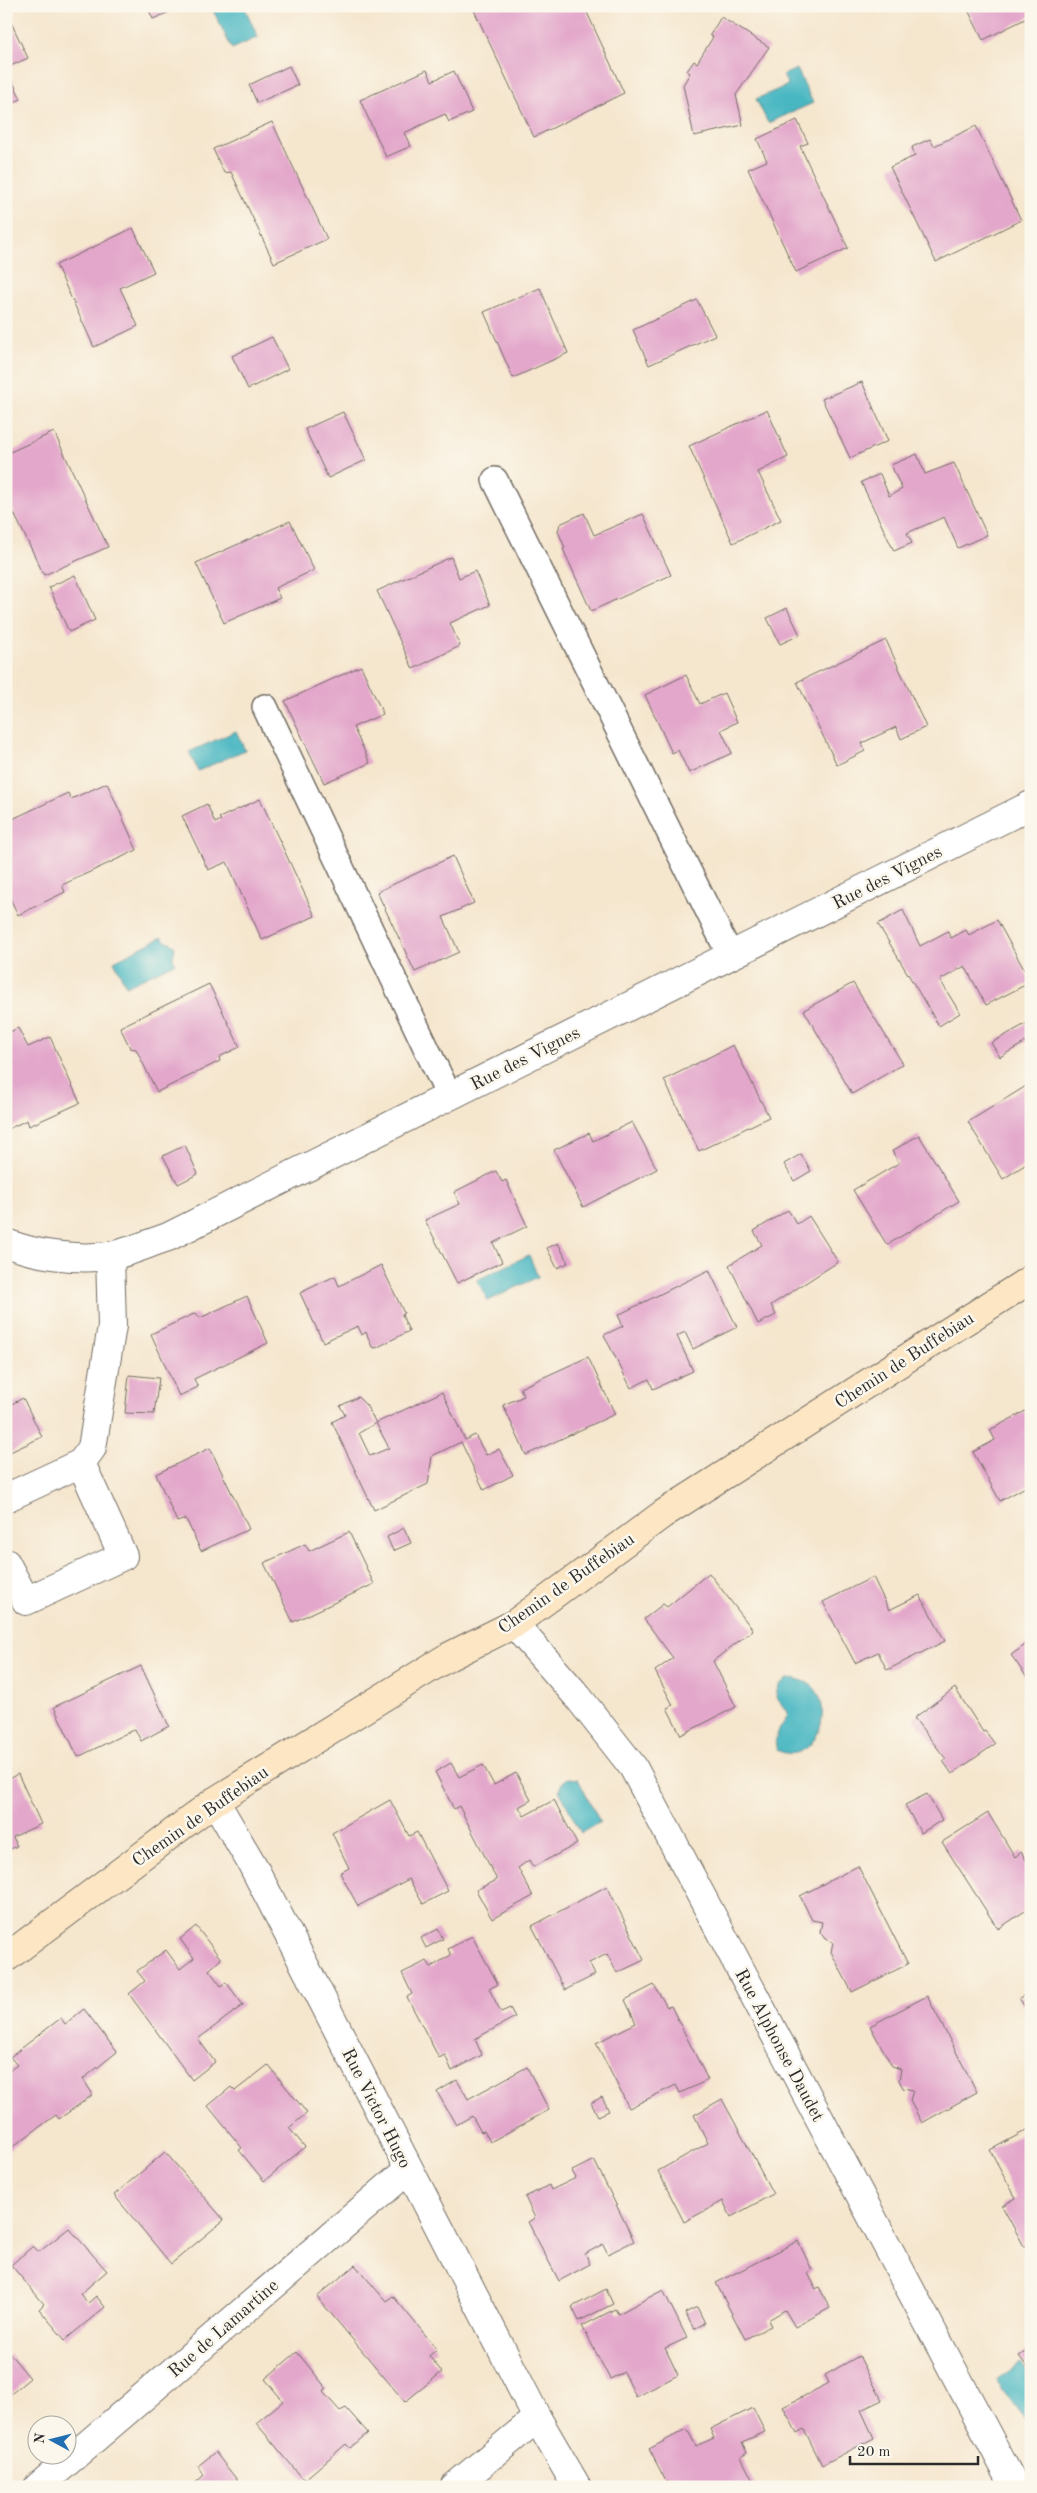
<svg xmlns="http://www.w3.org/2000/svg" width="1037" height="2493" font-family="'Old Standard TT',serif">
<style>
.water{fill:#49b7c2;stroke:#3a7176}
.building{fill:#e3a7cb}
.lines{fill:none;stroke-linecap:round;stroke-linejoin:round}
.lane-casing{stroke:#726c64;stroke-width:28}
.street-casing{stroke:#726c64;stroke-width:30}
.secondary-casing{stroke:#726c64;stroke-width:30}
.lane{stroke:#fff;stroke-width:25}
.street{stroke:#fff;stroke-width:28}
.secondary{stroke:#fce6c4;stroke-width:28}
.labels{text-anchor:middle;stroke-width:5;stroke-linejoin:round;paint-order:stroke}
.street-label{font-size:18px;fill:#2b2b2b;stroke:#fbf7ec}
</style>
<rect width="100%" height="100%" fill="#fbf7ec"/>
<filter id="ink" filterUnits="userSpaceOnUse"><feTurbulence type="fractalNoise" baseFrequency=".02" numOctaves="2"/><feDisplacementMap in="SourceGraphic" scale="10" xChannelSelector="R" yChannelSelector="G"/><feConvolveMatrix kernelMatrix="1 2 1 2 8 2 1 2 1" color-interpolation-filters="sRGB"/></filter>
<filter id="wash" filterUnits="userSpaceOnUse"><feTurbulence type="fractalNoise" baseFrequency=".0096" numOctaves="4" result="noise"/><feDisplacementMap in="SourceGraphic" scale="20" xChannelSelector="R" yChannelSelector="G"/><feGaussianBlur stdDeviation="1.12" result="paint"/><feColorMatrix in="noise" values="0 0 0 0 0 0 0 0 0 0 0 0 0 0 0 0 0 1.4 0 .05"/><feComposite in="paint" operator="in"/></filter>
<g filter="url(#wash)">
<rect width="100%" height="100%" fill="#f5e6ce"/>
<g class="water">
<polygon points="211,6 244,6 258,37 232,49"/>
<polygon points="797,69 813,103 768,123 756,99 788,85 783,75"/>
<polygon points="236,731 245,750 198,771 189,752"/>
<polygon points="162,937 165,941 170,942 175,947 173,958 175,963 126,986 114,961"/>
<polygon points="529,1255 538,1277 488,1301 477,1280"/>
<path d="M793 1678C799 1680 806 1681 811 1685 837 1706 815 1769 777 1750 771 1734 784 1727 788 1713L776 1697C777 1686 781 1680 793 1678Z"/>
<polygon points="568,1778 578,1779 600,1822 581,1833 559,1790 562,1783"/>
<polygon points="1021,2363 1031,2377 1029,2425 996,2380"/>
</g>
<g id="blocks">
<g class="building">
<polygon points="147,6 183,6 153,19"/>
<polygon points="472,6 584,6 624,93 534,137"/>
<polygon points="966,6 1031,6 1031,16 983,40"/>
<polygon points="6,12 28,58 6,68"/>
<polygon points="721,17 769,47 736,95 743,125 694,136 683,85 690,73 687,71 694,61 697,63 713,37 710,35"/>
<polygon points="289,66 298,85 257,103 249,85"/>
<polygon points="6,68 21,99 6,106"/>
<polygon points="427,70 432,81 454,71 472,112 449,122 445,114 404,133 411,146 386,157 360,100"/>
<polygon points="797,120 808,143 800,146 848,248 796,272 748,169 767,161 757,139"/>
<polygon points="272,122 327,239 274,263 231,172 224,173 213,149"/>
<polygon points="976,126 1021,220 936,262 890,167 915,156 912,147 930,139 934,146"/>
<polygon points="133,228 154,272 120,288 138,326 94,347 56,265"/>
<polygon points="540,288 568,353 513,378 484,312"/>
<polygon points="697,300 715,335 649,365 633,330"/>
<polygon points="272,337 288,369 248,389 232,356"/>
<polygon points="862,382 888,441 850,458 822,399"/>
<polygon points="767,410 788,457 758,472 781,520 733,543 689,446"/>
<polygon points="343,412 366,460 328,478 305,429"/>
<polygon points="54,432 108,547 44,575 6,497 6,454"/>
<polygon points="917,454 925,474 954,463 987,535 958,548 944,517 907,533 912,543 894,551 861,482 880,474 889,496 902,489 891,465"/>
<polygon points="584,513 594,535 643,514 671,575 591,611 563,549 565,548 558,531 560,524"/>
<polygon points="290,521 314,570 275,588 280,598 224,623 196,563"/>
<polygon points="451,557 459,578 475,571 490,605 450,623 460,646 413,669 377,591"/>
<polygon points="75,575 95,620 69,632 49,587"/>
<polygon points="787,608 800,635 780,644 767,618"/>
<polygon points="886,640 926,727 901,739 896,727 862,743 865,751 837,765 797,682"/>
<polygon points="361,666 383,714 353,727 370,763 324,783 285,701"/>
<polygon points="686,675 700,704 724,693 737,722 721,730 732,753 689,773 678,750 672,753 645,695"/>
<polygon points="107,783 137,850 62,885 65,892 18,915 6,890 6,822 68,793 71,799"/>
<polygon points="260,799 315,916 262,940 227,862 208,870 182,816 207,804 215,823 221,820 219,818"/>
<polygon points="453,856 474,903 443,917 459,952 415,972 377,892"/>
<polygon points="903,910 920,946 948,931 951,938 966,930 969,935 997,920 1031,982 986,1005 965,966 940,980 960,1013 939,1026 878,924"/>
<polygon points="853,983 903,1064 852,1094 804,1010"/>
<polygon points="209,984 240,1047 219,1057 220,1061 157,1092 136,1049 130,1048 120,1027"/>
<polygon points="1031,1021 1031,1039 1000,1057 991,1043"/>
<polygon points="18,1028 28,1047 50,1037 80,1103 29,1126 27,1120 6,1130 6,1034"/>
<polygon points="733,1045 769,1117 699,1151 664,1080"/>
<polygon points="1031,1083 1031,1161 1003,1179 968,1122"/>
<polygon points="632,1122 657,1169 583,1207 554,1150 589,1133 593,1141"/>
<polygon points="919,1135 959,1201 887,1245 853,1190 899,1163 892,1151"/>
<polygon points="185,1145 198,1174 178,1184 163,1156"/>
<polygon points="801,1154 811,1171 794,1181 784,1164"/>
<polygon points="496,1171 502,1182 506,1180 527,1226 493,1243 502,1262 457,1283 425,1220 460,1204 454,1192"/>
<polygon points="788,1210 797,1224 809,1216 838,1262 771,1305 776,1315 758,1324 729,1265 762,1245 754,1231"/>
<polygon points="558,1243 568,1263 557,1268 547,1248"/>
<polygon points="381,1265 404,1313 402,1315 409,1331 376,1348 372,1347 366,1332 362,1335 358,1326 323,1342 300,1293 335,1276 339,1286"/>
<polygon points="709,1270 737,1327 693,1349 685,1332 677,1336 693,1371 653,1389 649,1379 631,1388 604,1335 623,1326 618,1315"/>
<polygon points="247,1296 268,1343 194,1379 198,1387 179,1396 151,1334 196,1313 200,1318"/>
<polygon points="588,1357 615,1414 526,1455 503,1405 524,1396 520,1388"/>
<polygon points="129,1375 159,1378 154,1414 125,1413"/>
<polygon points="442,1392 465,1440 475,1435 486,1455 499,1449 513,1475 484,1490 461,1442 432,1456 428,1484 374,1510 332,1422 345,1415 340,1406 358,1397 366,1405 376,1423 359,1433 370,1456 389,1448 376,1423"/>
<polygon points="23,1398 42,1437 6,1454 6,1407"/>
<polygon points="1031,1408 1031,1484 1000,1501 973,1452 995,1440 990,1430"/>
<polygon points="210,1448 249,1529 201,1551 186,1519 177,1522 156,1474"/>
<polygon points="404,1528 411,1543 393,1551 387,1537"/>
<polygon points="349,1532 374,1584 293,1622 264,1563 305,1544 309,1551"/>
<polygon points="709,1573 753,1630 713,1661 736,1707 681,1735 667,1708 673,1705 655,1671 673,1658 644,1619 663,1604 667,1607"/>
<polygon points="873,1577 889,1610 920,1595 945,1641 887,1670 878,1652 855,1663 823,1602"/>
<polygon points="1031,1641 1031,1683 1011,1655"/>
<polygon points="141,1666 169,1726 141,1741 135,1729 78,1757 54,1707"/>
<polygon points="955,1688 983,1732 985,1731 995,1744 952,1774 943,1761 946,1759 914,1718"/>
<polygon points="451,1763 459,1777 483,1765 494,1785 516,1773 531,1800 519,1807 524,1816 554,1800 577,1844 533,1867 529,1860 518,1868 533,1896 492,1919 476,1890 497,1880 459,1806 454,1809 435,1772"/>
<polygon points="18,1774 41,1824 13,1837 17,1846 6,1851 6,1780"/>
<polygon points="927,1794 942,1820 921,1833 905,1805"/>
<polygon points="390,1800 409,1836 417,1832 448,1891 423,1904 409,1879 358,1906 340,1873 349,1868 332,1833"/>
<polygon points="988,1813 1015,1857 1021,1852 1031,1867 1031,1907 998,1929 942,1842"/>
<polygon points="858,1866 908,1964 852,1992 831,1952 833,1942 825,1939 820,1932 822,1922 812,1920 800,1896"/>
<polygon points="607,1886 644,1960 617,1973 607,1954 589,1963 595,1975 565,1990 532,1926"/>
<polygon points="196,1926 221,1959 209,1970 221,1986 226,1982 243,2005 198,2039 215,2062 192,2080 129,1994 145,1981 137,1971 166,1950 180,1969 194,1958 180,1939"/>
<polygon points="438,1929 443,1939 426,1948 421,1938"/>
<polygon points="472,1936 498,1984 489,1989 501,2012 510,2008 515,2017 475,2039 482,2055 452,2071 445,2055 439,2058 407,1997 412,1994 402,1973 427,1961 431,1967 451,1955 448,1949"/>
<polygon points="654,1985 667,2007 671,2006 708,2080 680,2093 676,2085 629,2108 596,2043 636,2023 625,2000"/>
<polygon points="1031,1992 1031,2016 1019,1998"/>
<polygon points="927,1996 977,2092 922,2123 910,2101 913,2090 903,2088 899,2080 901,2069 892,2066 870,2026"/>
<polygon points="84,2009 117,2052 83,2079 92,2093 91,2096 59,2119 56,2115 8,2150 6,2147 6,2073 17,2065 10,2057 61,2018 65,2024"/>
<polygon points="268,2065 307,2113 289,2128 305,2147 264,2181 239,2150 242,2148 208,2106 231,2087 235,2091"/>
<polygon points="527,2067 549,2110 490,2142 484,2131 481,2132 472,2116 456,2125 437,2092 457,2080 468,2099"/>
<polygon points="602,2097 609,2111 598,2116 591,2103"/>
<polygon points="722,2099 773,2194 731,2217 723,2201 684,2222 658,2171 708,2143 694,2115"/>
<polygon points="1031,2128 1031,2245 1025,2248 1002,2206 1016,2198 990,2150"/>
<polygon points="165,2152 224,2220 171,2264 114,2195"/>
<polygon points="594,2160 634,2241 608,2254 603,2244 585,2254 590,2264 559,2281 528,2222 535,2218 525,2197 549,2185 551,2190 576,2178 572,2171"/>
<polygon points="69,2228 107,2271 80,2294 88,2303 96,2296 105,2307 65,2340 39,2309 44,2304 11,2265 33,2246 39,2252"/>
<polygon points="798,2241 812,2270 808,2273 816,2289 819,2287 830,2308 795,2327 785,2310 768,2320 771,2326 745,2339 716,2283"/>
<polygon points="355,2265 386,2301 393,2296 437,2349 429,2356 442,2372 405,2402 317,2297"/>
<polygon points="606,2289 613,2304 579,2321 572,2307"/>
<polygon points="663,2290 687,2338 665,2348 678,2375 636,2397 624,2372 610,2379 582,2326 615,2309 618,2314"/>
<polygon points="697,2307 705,2323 694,2329 685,2313"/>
<polygon points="1031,2348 1031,2372 1019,2356"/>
<polygon points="297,2352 327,2389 323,2392 340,2411 346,2408 368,2433 350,2448 346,2444 304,2480 256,2423 283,2401 265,2379"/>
<polygon points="10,2354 30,2378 6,2398 6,2357"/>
<polygon points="859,2356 882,2400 861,2410 874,2438 822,2465 804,2429 797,2433 783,2407 829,2383 825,2375"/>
<polygon points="753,2408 765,2432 742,2442 747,2453 741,2457 756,2487 669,2487 649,2449 687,2429 696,2446 714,2438 710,2429"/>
<polygon points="215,2452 238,2481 234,2485 235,2487 191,2487 204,2475 198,2466"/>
</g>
</g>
</g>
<g filter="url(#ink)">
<use href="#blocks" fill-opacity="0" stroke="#726c64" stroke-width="1"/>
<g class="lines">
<defs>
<g id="lane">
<polyline points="495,480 730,955"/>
<polyline points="265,707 449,1096"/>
</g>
<g id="street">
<path d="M6 1243C36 1255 76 1260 109 1256 128 1253 149 1243 168 1237L1031 805"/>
<polyline points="6,1498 81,1463 92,1448 112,1326 110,1256"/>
<polyline points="6,1563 26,1601 123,1556 81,1463"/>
<polyline points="514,1624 578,1697 633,1767 1015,2487"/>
<polyline points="215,1801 252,1864 311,1978 537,2418 577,2487"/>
<polyline points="38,2487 408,2170"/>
<polyline points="454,2487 537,2418"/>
</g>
<polyline id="secondary" points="6,1958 215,1801 448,1657 514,1624 663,1514 1031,1279"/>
</defs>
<use href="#lane" class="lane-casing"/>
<use href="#street" class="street-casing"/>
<use href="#secondary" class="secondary-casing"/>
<use href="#lane" class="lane"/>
<use href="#street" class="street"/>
<use href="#secondary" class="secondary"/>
</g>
</g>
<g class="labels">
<g class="street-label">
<text transform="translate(887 877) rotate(-27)" y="6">Rue des Vignes</text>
<text transform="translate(525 1058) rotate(-27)" y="6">Rue des Vignes</text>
<text transform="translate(904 1360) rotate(-33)" y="6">Chemin de Buffebiau</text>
<text transform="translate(566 1583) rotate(-35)" y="6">Chemin de Buffebiau</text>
<text transform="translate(200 1816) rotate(-35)" y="6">Chemin de Buffebiau</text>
<text transform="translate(780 2045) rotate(62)" y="6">Rue Alphonse Daudet</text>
<text transform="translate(377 2108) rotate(63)" y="6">Rue Victor Hugo</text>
<text transform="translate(223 2328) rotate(-41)" y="6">Rue de Lamartine</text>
</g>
</g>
<rect width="1037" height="2493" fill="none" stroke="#fbf7ec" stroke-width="25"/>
<g transform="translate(52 2440) rotate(277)"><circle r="24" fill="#fbf7ec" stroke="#a8a59f"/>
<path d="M0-4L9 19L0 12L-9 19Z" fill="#1f6fb2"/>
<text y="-8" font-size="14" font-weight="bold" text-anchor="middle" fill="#2b2b2b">N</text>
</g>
<path d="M850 2456v8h128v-8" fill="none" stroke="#2b2b2b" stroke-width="2.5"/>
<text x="857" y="2456" font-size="15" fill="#2b2b2b" stroke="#fbf7ec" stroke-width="4" paint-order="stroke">20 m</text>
</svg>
